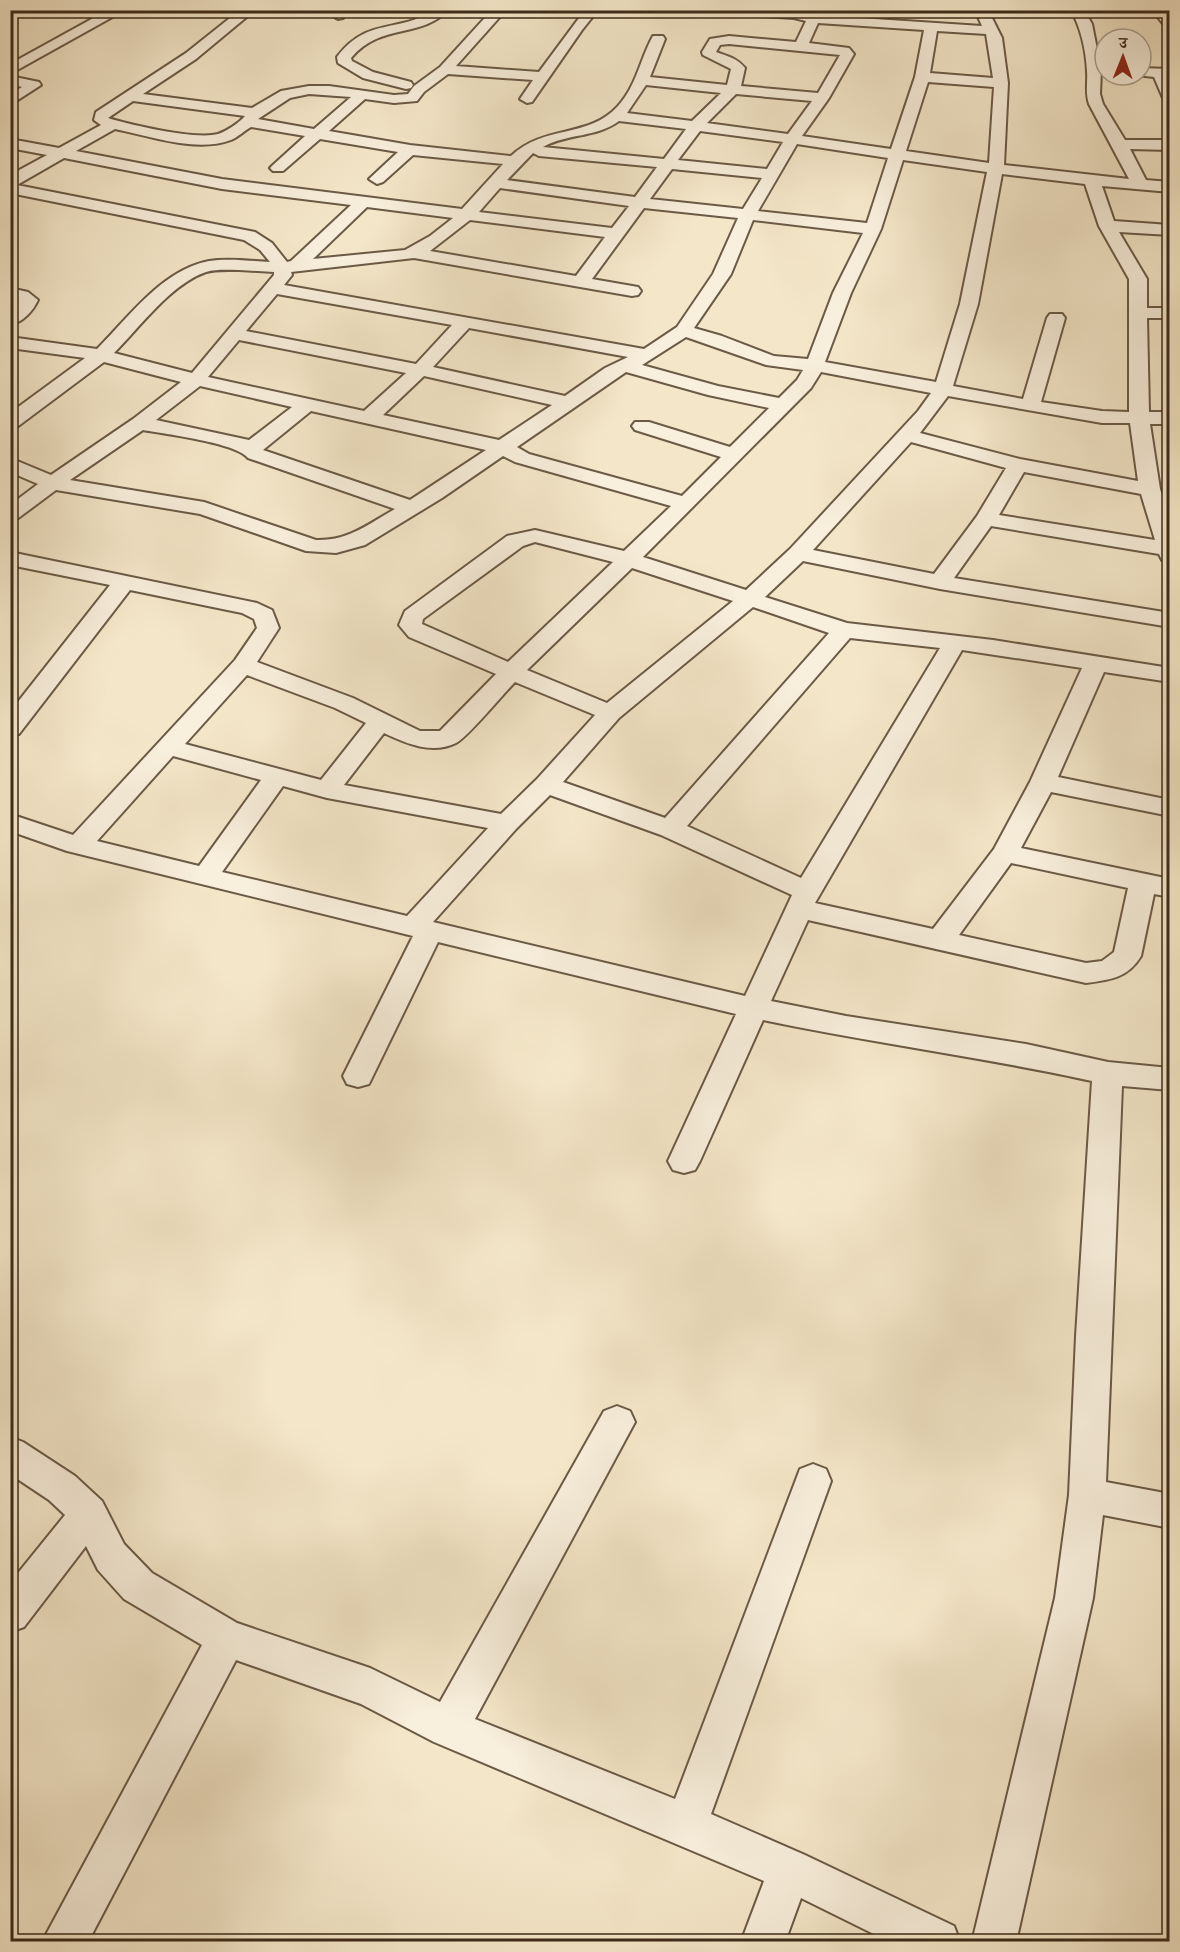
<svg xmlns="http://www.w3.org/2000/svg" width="1180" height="1952" font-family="Vollkorn,'Noto Serif Devanagari',serif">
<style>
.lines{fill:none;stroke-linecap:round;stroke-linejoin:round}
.street-casing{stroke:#6b5a46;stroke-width:4}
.street{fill:#f8efdc;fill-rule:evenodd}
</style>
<rect width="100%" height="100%" fill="#f4e7c9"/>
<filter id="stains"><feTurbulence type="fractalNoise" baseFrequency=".00333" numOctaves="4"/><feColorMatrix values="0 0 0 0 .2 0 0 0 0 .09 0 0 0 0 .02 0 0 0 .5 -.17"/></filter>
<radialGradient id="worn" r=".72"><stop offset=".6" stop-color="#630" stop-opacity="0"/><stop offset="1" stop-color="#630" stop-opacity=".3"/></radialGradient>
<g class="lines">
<defs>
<g id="street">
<polygon points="10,10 26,10 10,19"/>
<polygon points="108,10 125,10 10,74 10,64"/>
<path d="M240 10H255L196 59 143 94 252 108 281 91 309 86H329L394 95 408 94 414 86 440 67 492 10H506L456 66 539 72 585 10H598L582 30 532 102 527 103 520 99 533 80 448 74 424 92 417 101 394 103 365 99 329 131 410 145 511 156C545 124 588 139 618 106 637 85 640 59 653 36H663L665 39 650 77 727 85 731 69 703 55 702 52 710 39 729 36 796 42 806 21 794 18 727 14 721 10H800L813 15 982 26 975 10H988L1002 38 1008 83 1004 165 1129 179 1089 104C1085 92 1088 83 1087 71 1086 51 1081 28 1071 10H1084L1092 24 1101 70 1100 94 1103 104 1125 140H1170V150L1130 149 1146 180 1170 182V192L1102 186 1114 221 1170 225V235L1119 232 1147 279V308H1170V318H1147L1149 412H1170V424H1150L1160 489 1170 518V561L1162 560 1159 554 991 526 954 578 1170 613V627L940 589 803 561 765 597 847 623 993 640 1170 668V682L1104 672 1058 777 1170 800V816L1051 792 1021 848 1170 879V897L1154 894 1141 956C1128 978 1109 980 1086 983L808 920 771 1001 846 1016 1026 1044 1108 1062 1170 1068V1090L1122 1086 1106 1482 1170 1494V1528L1103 1515 1093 1598 1016 1942H972L1055 1598 1069 1495 1076 1336 1092 1081C983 1057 872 1043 763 1020L700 1161 695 1170 684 1173 673 1170 668 1161 736 1014 438 942 369 1084 358 1087 347 1084 343 1076 413 936 67 851 10 831V814L73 835 235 660 257 628 254 619 242 613 130 590 19 734 10 736V712L110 585 10 565V552L257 603 272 610 279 628 257 662 353 698 420 731H440L496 674 409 637 399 625 405 611 507 536 535 530 624 551 671 506 515 462 503 456 442 498 365 545 336 553 306 551 200 514 56 490 17 519 10 521V505L38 484 10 472V458L51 475 133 419 181 382 104 362 17 427 10 429V413L85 358 10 348V337L97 349C129 317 162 270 209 261 229 258 250 261 270 262L260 250 244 240 10 193V175L47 155 10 148V139L59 148 101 125 94 120 96 112 186 53ZM818 23 924 30 915 77 891 149 802 136 829 98 854 54 849 48 809 43ZM937 31 986 34 993 78 930 73ZM729 44 840 55 818 93 741 86 745 68C737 58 727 56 716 52L720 45ZM928 82 994 87 989 163 906 151ZM646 85 721 93 692 121 627 113ZM309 94 351 97 314 129 258 119 290 98ZM736 94 812 101 788 134 707 123ZM133 101 245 116C239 123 227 131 218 134 196 140 131 125 108 118ZM619 121 686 129 664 159 543 147C568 133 596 138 619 121ZM251 127 305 136 273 165 270 168 273 171H283L320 139 398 152 369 179 377 184 383 182 413 155 503 164 462 209 222 179 76 151 115 129C150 136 196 153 231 140 238 137 244 131 251 127ZM700 131 783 142 767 169 678 160ZM797 144 888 158 867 223 758 211ZM533 153 539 156 657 167 635 197 507 180ZM64 158 222 189 351 205 291 261 287 262 272 243 255 232 17 185ZM903 160 987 172 960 304 936 382 825 362 851 293 881 229ZM672 169 762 178 743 209 650 199ZM1002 174 1085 184 1099 226 1129 279V412L1102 411 1041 402 1065 318 1062 314H1050L1047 318 1023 399 953 386 978 304ZM500 188 629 206 612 228 479 212ZM367 207 453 218 430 236 405 250 313 259ZM644 208 738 218 713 274 677 327 644 349 284 285 292 275 291 272 414 258 632 296 638 295 641 291 638 287 592 279ZM470 220 605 237 576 276 430 251ZM753 220 863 233 833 293 808 359 774 356 722 336 694 328 731 274ZM239 270 274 272V275L192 373 114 353C140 327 171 284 206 272 216 269 228 270 239 270ZM277 294 452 325 416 364 246 331ZM469 328 628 357 605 368 565 396 433 367ZM686 337 766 365 803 370 797 380 779 398 718 386 642 365ZM239 340 406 373 364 411 208 377ZM626 372 708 395 769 408 730 447 649 422H635L632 426 635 430 721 457 682 496 529 454 517 447ZM821 372 931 393 918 411 790 549 746 590 643 557 811 388ZM424 376 552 405 499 440 383 415ZM200 386 292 407 249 440 156 420ZM948 396 1102 423H1130L1138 481 1020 459 920 433ZM311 411 486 450 410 500 263 450ZM143 430C165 434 237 443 248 458L395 509C368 524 349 541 316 540L204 502 70 480ZM911 442 1006 468 977 516 934 574 813 550ZM1024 472 1141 494 1155 540 999 515ZM535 542 613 562 508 662 422 624 423 619 523 546ZM632 568 733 601 607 703 527 670ZM753 607 829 633 665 818 563 782 619 718ZM850 638 940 648 801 878 687 826ZM962 650 1082 668 1030 782 994 849 933 929 815 903ZM247 675 335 708 366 723 321 780 185 744ZM515 682 595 715 537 779 501 814 344 785 384 733C405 743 432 755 456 743 468 737 503 694 515 682ZM173 756 261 780 199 866 97 841ZM283 786 327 798 488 828 407 916 222 872ZM550 795 661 835 792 895 745 996 433 922 516 829ZM1011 863 1128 888 1114 952 1102 961 1086 963 959 935Z"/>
<polygon points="334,10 347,10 343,18 338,19 331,15"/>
<path d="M433 10H448C421 39 381 22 351 58L352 61 373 72 411 82 413 85 411 88 406 89 363 78 338 63 337 57C368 16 399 34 433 10Z"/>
<polygon points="1152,10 1166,10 1170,15 1170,27 1165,26"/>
<polygon points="1141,68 1170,69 1170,102 1163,98 1154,77 1136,75 1141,75"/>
<polygon points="10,76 39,82 41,85 10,105 10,94 22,87 10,84"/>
<path d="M10 288 28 292 38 300C33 311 23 322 10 325V311L19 302 10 298Z"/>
<polygon points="617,1406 630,1411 635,1422 475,1719 675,1799 800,1469 813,1464 826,1469 831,1481 711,1814 805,1855 954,1926 960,1942 890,1942 801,1898 785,1942 741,1942 764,1881 434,1742 361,1704 236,1660 88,1942 42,1942 202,1645 124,1599 98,1570 86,1546 24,1627 10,1632 10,1583 65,1515 49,1500 10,1474 10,1437 23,1442 75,1476 102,1501 124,1544 152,1573 237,1623 370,1668 440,1702 604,1411"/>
</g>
</defs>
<use href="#street" class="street-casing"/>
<use href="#street" class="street"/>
</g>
<rect width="1180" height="1952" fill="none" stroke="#f4e7c9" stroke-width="36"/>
<rect x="12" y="12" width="1156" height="1928" fill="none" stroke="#3d2b1a" stroke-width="3"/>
<rect x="18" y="18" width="1144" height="1916" fill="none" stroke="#3d2b1a" stroke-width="1.5"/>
<g transform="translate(1123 57) rotate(1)"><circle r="28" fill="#f8efdc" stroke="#ada18e" stroke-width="1.5"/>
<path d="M0-4.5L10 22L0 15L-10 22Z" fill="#8f2418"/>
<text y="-9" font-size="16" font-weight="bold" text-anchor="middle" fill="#3d2b1a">उ</text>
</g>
<rect width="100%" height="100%" filter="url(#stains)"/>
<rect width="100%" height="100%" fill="url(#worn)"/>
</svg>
